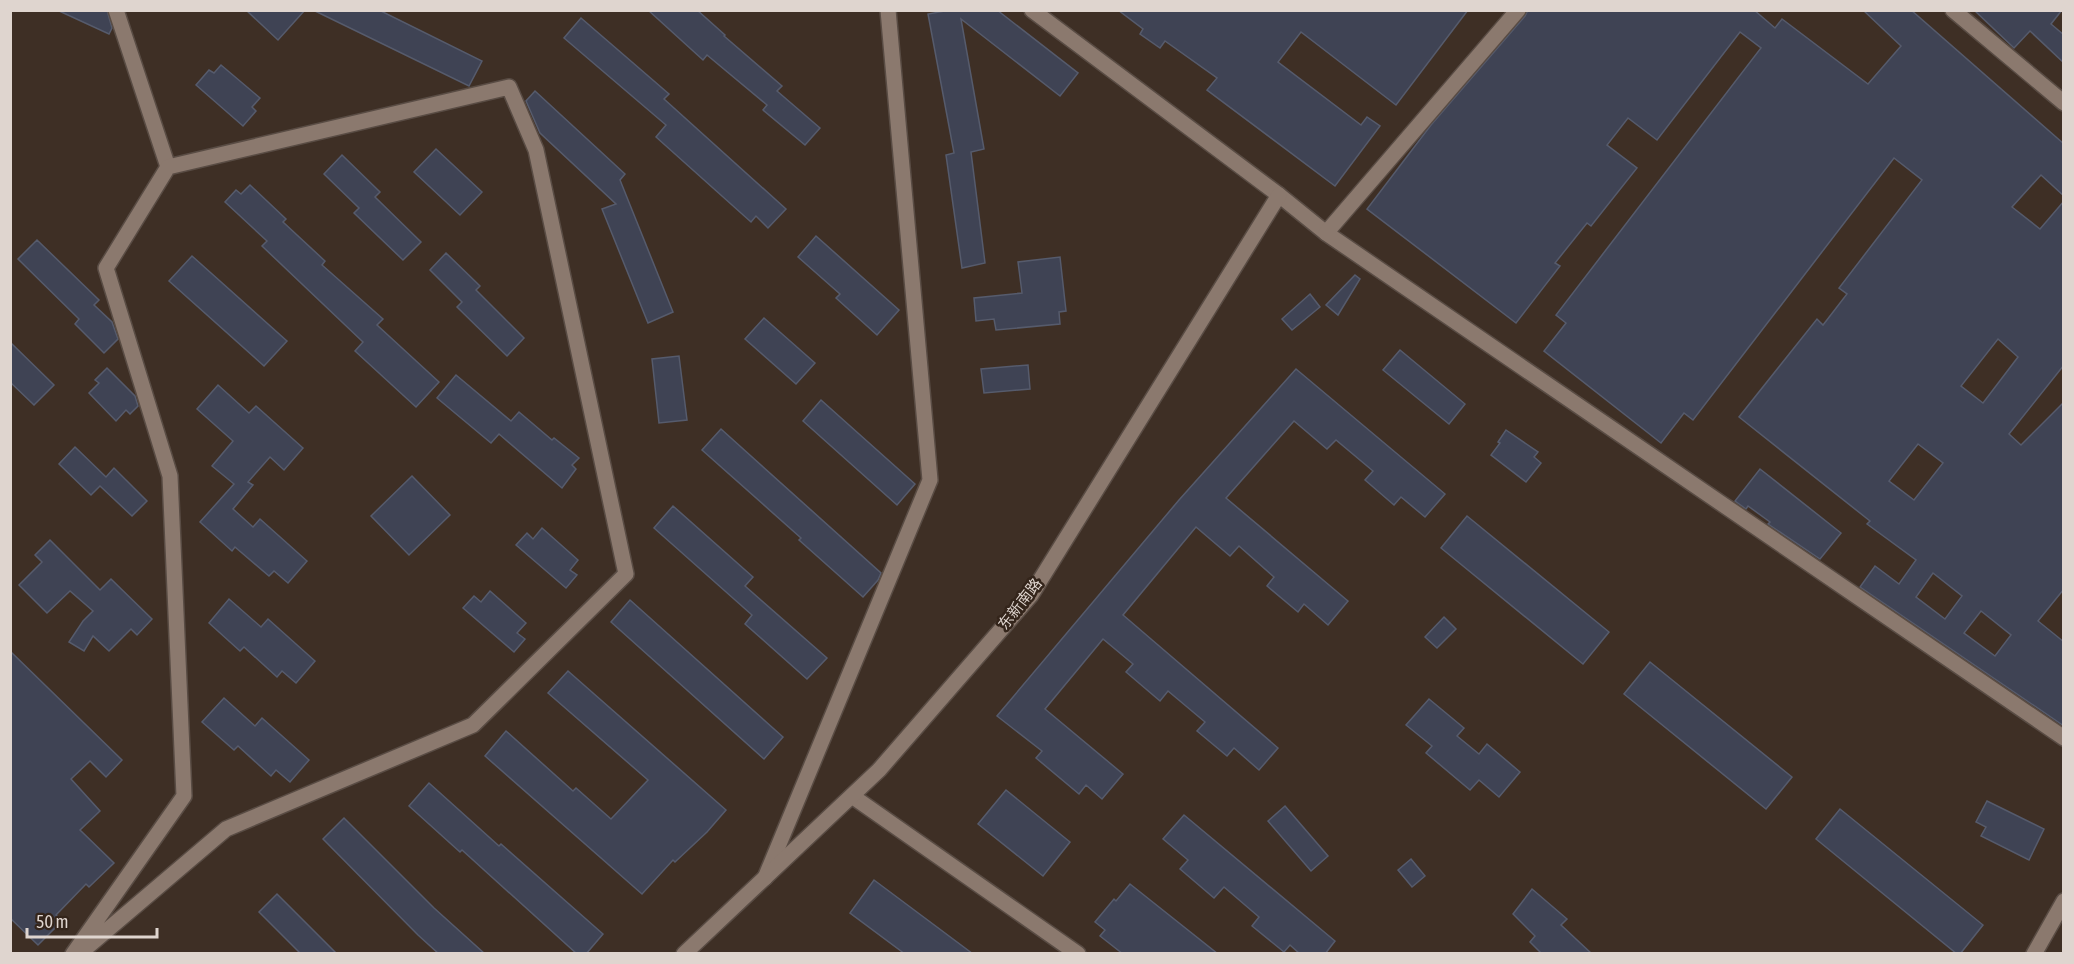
<svg xmlns="http://www.w3.org/2000/svg" width="2074" height="964" font-family="'Asap Condensed','Noto Sans SC',sans-serif">
<style>
.building{fill:#3f4354;stroke:#565b6c;stroke-width:1.5;fill-rule:evenodd}
.lines{fill:none;stroke-linecap:round;stroke-linejoin:round}
.minor-casing{stroke:#594c44;stroke-width:18}
.tertiary-casing{stroke:#594c44;stroke-width:18}
.secondary-casing{stroke:#594c44;stroke-width:18}
.minor{stroke:#8b796e;stroke-width:15}
.tertiary{stroke:#8b796e;stroke-width:15}
.secondary{stroke:#8b796e;stroke-width:15}
.labels{text-anchor:middle;stroke-width:5;stroke-linejoin:round;paint-order:stroke}
.street-label{font-size:15px;fill:#dfd5cf;stroke:#34251b}
</style>
<rect width="100%" height="100%" fill="#3e2f25"/>
<g class="building">
<polygon points="57,10 107,10 112,28 109,34"/>
<polygon points="246,10 305,10 278,40"/>
<polygon points="313,10 379,10 482,61 469,86"/>
<polygon points="648,10 697,10 725,35 724,36 782,86 777,91 820,128 805,145 763,110 767,105 707,55 703,60"/>
<polygon points="950,10 997,10 1078,73 1060,96 961,19 984,149 971,152 985,263 962,268 946,155 954,153 928,14"/>
<polygon points="1118,10 1468,10 1396,105 1301,32 1278,62 1361,125 1367,117 1380,126 1335,186 1207,90 1217,78 1165,41 1160,48 1140,34 1143,29"/>
<path d="M1528 10H1754L1775 28 1782 19 1868 84 1901 46 1863 10H1911L2064 144V196L2041 175 2012 207 2040 229 2064 201V365L2009 434 2021 445 2064 402V589L2038 621 2064 642V726L1860 587 1875 566 1899 584 1916 560 1867 524 1870 521 1739 417 1817 319 1823 325 1847 294 1839 288 1922 180 1894 158 1693 420 1684 413 1661 443 1544 351 1566 323 1556 315 1761 48 1740 32 1657 140 1628 118 1607 145 1637 168 1591 226 1587 223 1555 263 1560 266 1516 323 1367 209 1431 125 1525 16ZM1998 339 2018 357 1983 403 1961 386ZM1918 444 1943 463 1914 500 1889 481ZM1933 573 1962 596 1945 619 1916 597ZM1981 611 2011 635 1995 656 1964 633Z"/>
<polygon points="1974,10 2062,10 2051,24 2064,35 2064,63 2030,31 2014,48"/>
<polygon points="581,18 669,94 664,99 786,209 768,228 756,216 751,222 656,137 666,125 564,38"/>
<polygon points="221,65 260,98 252,107 256,111 243,126 196,85 209,70 214,73"/>
<polygon points="535,91 625,174 620,180 673,312 648,323 602,209 616,204 540,133 526,101"/>
<polygon points="436,149 482,192 460,215 414,172"/>
<polygon points="342,155 380,192 375,197 421,242 403,260 354,213 359,208 324,174"/>
<polygon points="250,185 286,219 283,222 325,261 322,265 383,319 377,325 439,382 416,407 355,351 363,342 262,246 267,241 225,202 236,190 241,194"/>
<polygon points="816,236 899,310 877,335 836,298 840,294 798,257"/>
<polygon points="37,240 99,300 94,305 112,322 118,339 104,353 75,324 79,319 18,259"/>
<polygon points="446,253 480,286 476,290 524,338 507,356 457,307 462,302 430,270"/>
<polygon points="192,256 287,341 264,366 169,281"/>
<polygon points="1060,257 1066,311 1059,312 1060,324 996,330 994,319 976,321 974,298 1022,293 1018,262"/>
<polygon points="1355,275 1360,279 1338,315 1326,305"/>
<polygon points="1310,294 1320,307 1292,330 1282,319"/>
<polygon points="764,318 815,363 796,384 745,339"/>
<polygon points="10,342 54,385 34,405 10,382"/>
<polygon points="1400,350 1465,404 1449,424 1383,370"/>
<polygon points="679,356 687,420 659,423 652,359"/>
<polygon points="1028,365 1030,389 984,393 981,369"/>
<polygon points="107,368 135,396 138,406 130,414 126,410 116,421 89,393 99,383 95,380"/>
<polygon points="1296,369 1445,494 1425,517 1401,497 1394,505 1365,480 1373,471 1336,440 1327,449 1294,421 1226,498 1348,601 1328,625 1304,604 1298,612 1267,586 1274,577 1239,546 1230,556 1196,527 1123,615 1278,748 1259,770 1234,748 1227,756 1197,731 1205,722 1168,691 1160,701 1126,672 1133,664 1103,639 1045,709 1123,774 1102,799 1086,785 1079,794 1036,758 1042,751 997,716 1179,500"/>
<polygon points="456,375 511,421 519,412 552,440 554,438 579,458 572,465 576,469 562,488 499,434 491,443 437,398"/>
<polygon points="218,385 249,413 256,406 303,448 284,470 270,457 248,482 253,485 233,509 253,527 260,519 307,561 288,583 274,571 269,576 235,547 232,551 200,522 234,484 212,466 233,441 197,409"/>
<polygon points="821,400 915,484 897,505 803,421"/>
<polygon points="721,429 881,573 878,580 863,597 799,540 801,538 702,450"/>
<polygon points="1506,430 1538,452 1534,457 1541,463 1526,482 1491,455 1500,443 1498,442"/>
<polygon points="75,447 106,477 114,468 147,501 132,516 100,486 91,495 59,464"/>
<polygon points="1760,469 1841,533 1820,559 1768,524 1770,522 1748,506 1746,509 1735,501"/>
<polygon points="412,476 450,515 409,555 371,516"/>
<polygon points="673,506 753,577 745,586 827,658 807,679 745,624 752,615 654,528"/>
<polygon points="1467,516 1609,632 1583,664 1441,548"/>
<polygon points="542,528 578,560 570,570 577,575 566,588 516,545 527,533 533,539"/>
<polygon points="50,540 100,590 111,579 152,619 137,635 131,629 109,651 93,636 84,651 69,642 83,621 93,611 70,591 47,613 19,585 42,562 35,555"/>
<polygon points="490,591 526,623 517,633 525,639 514,652 463,608 474,596 481,602"/>
<polygon points="229,599 261,627 268,619 315,661 296,683 282,671 277,677 244,647 240,651 209,623"/>
<polygon points="630,600 783,737 764,759 611,622"/>
<polygon points="1444,617 1456,629 1437,648 1425,637"/>
<polygon points="10,651 122,760 106,777 90,761 71,779 100,811 80,830 114,863 89,887 86,884 56,915 62,921 38,945 10,918"/>
<polygon points="1650,662 1792,777 1766,809 1624,694"/>
<polygon points="568,671 726,810 707,832 675,862 673,860 642,894 485,756 506,731 573,791 576,788 611,819 648,780 548,693"/>
<polygon points="224,698 255,726 262,718 309,760 290,782 276,770 271,776 238,746 234,750 202,722"/>
<polygon points="1429,699 1464,728 1457,736 1479,754 1487,744 1520,772 1499,797 1479,780 1470,790 1426,753 1432,746 1406,725"/>
<polygon points="429,783 499,846 501,844 603,934 586,954 577,954 462,850 460,852 409,806"/>
<polygon points="1006,790 1070,842 1043,876 978,824"/>
<polygon points="1987,801 2044,829 2029,860 1981,836 1986,827 1976,822"/>
<polygon points="1285,806 1328,856 1311,871 1268,821"/>
<polygon points="1840,809 1983,925 1960,954 1957,954 1816,839"/>
<polygon points="1184,815 1335,941 1325,954 1300,954 1290,945 1284,952 1252,926 1259,917 1224,887 1214,898 1180,869 1188,860 1163,839"/>
<polygon points="344,818 434,908 485,954 439,954 418,935 323,839"/>
<polygon points="1411,859 1425,876 1412,887 1398,870"/>
<polygon points="874,880 973,954 905,954 850,913"/>
<polygon points="1130,884 1218,954 1123,954 1100,936 1105,930 1095,922 1114,899 1116,901"/>
<polygon points="1532,889 1567,919 1561,925 1592,954 1542,954 1530,942 1535,936 1513,914"/>
<polygon points="277,894 337,954 301,954 259,912"/>
</g>
<g class="lines">
<defs>
<g id="minor">
<polyline points="116,10 168,167"/>
<polyline points="1032,10 1279,195 1326,233"/>
<polyline points="1518,10 1326,233 2064,738"/>
<polyline points="1953,10 2064,103"/>
<polyline points="765,878 930,480 888,10"/>
<polyline points="73,954 184,796 170,476 106,268 168,167 509,87 536,150 626,574 473,725 226,829 79,954"/>
<polyline points="2034,954 2064,901"/>
</g>
<polyline id="tertiary" points="852,796 1078,954"/>
<polyline id="secondary" points="684,954 879,770 1031,595 1279,195"/>
</defs>
<use href="#minor" class="minor-casing"/>
<use href="#tertiary" class="tertiary-casing"/>
<use href="#secondary" class="secondary-casing"/>
<use href="#minor" class="minor"/>
<use href="#tertiary" class="tertiary"/>
<use href="#secondary" class="secondary"/>
</g>
<g class="labels">
<g class="street-label">
<text transform="translate(1020 604) rotate(-52)" y="5">东新南路</text>
</g>
</g>
<rect width="2074" height="964" fill="none" stroke="#dfd5cf" stroke-width="24"/>
<path d="M27 928v9h130v-9" fill="none" stroke="#dfd5cf" stroke-width="3"/>
<text x="36" y="928" font-size="18" fill="#dfd5cf" stroke="#34251b" stroke-width="4.5" paint-order="stroke">50 m</text>
</svg>
